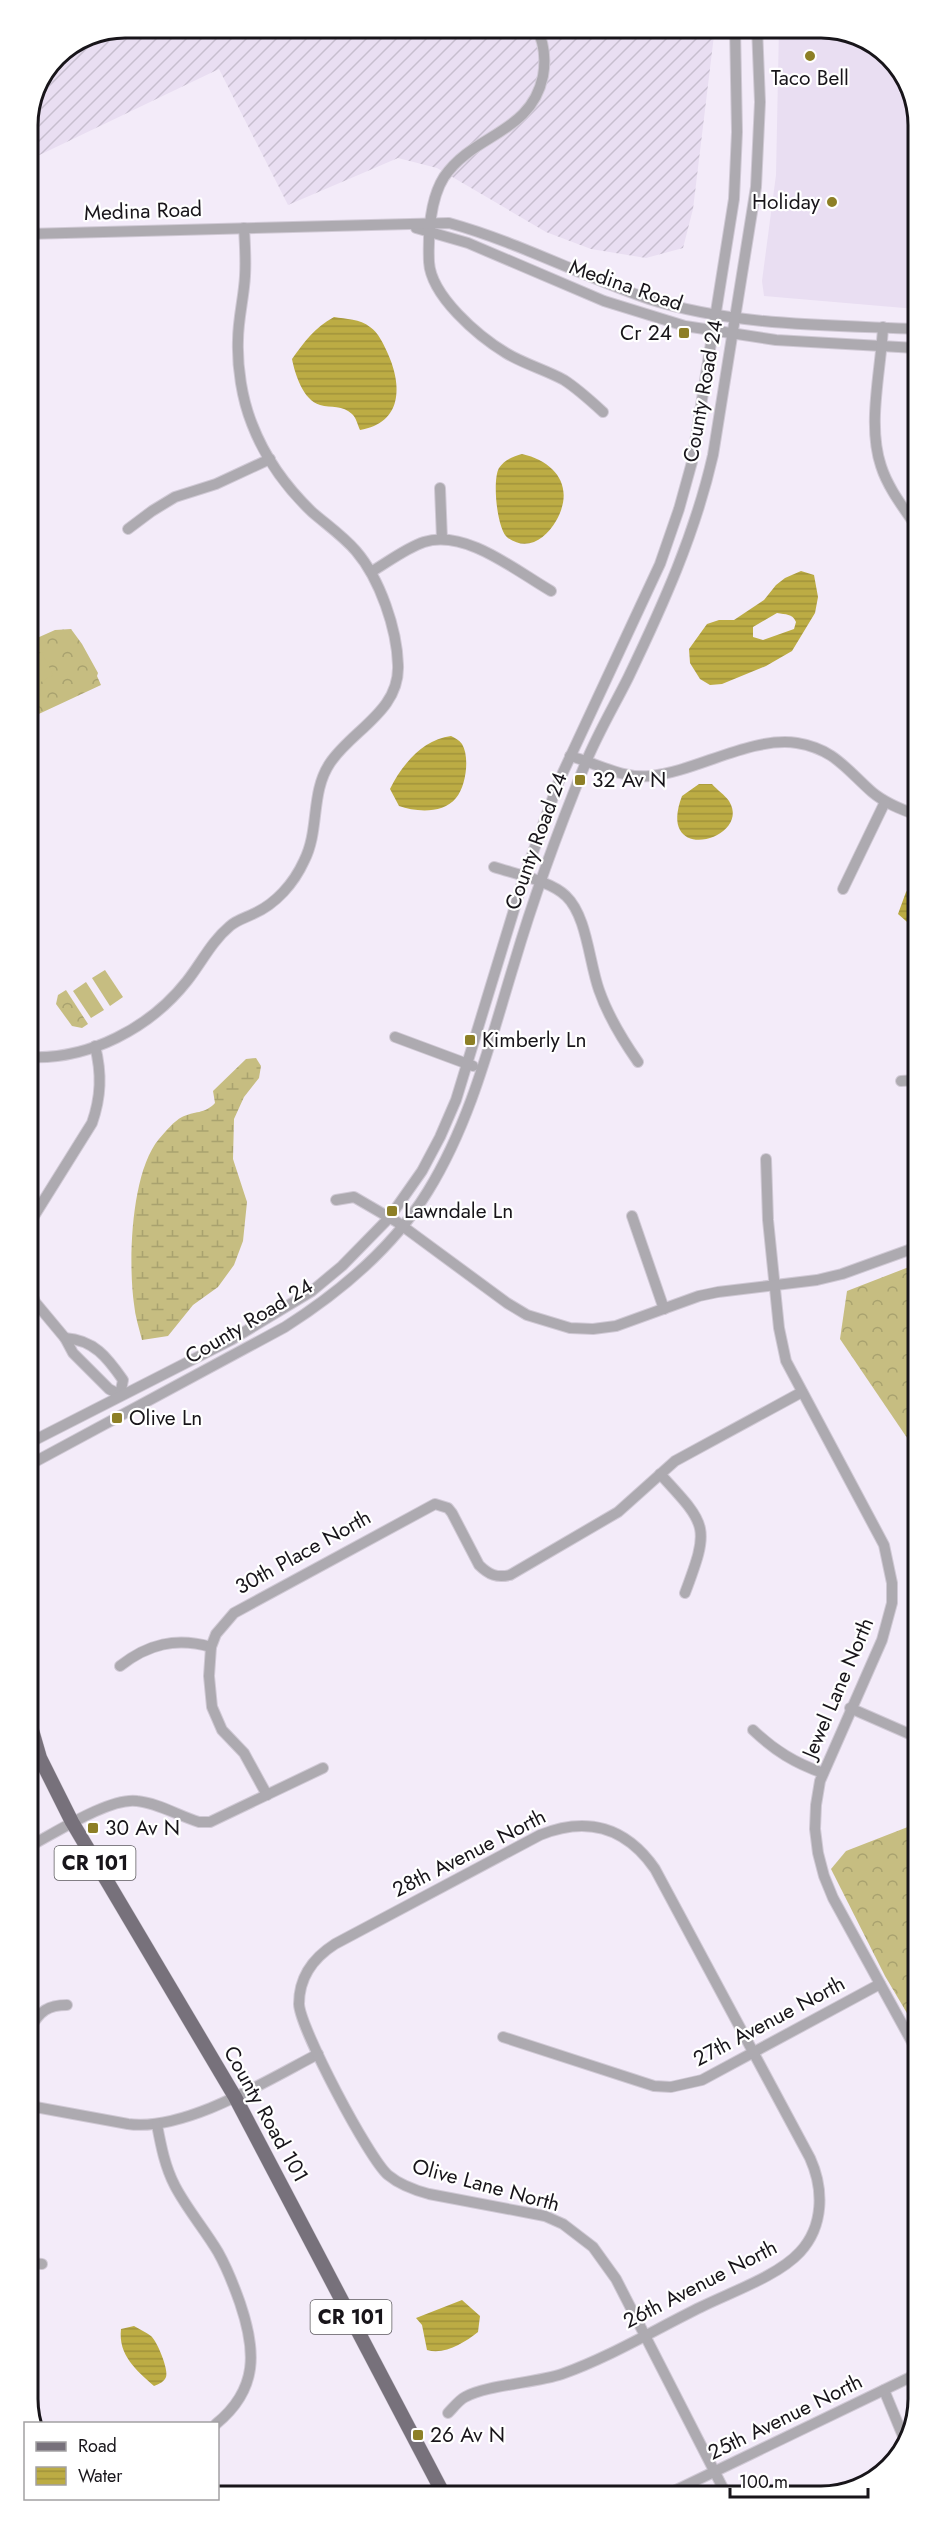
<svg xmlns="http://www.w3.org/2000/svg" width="946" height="2524" font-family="Jost,sans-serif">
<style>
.built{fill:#e9def2}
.industrial{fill:url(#industrial-furrows)}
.forest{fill:url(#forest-crowns)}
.wetland{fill:url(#wetland-marsh)}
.pitch{fill:#c6bd81}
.water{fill:url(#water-rules);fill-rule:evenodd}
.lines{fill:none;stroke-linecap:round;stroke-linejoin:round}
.minor-casing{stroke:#d0c9d5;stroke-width:12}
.major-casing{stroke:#d0c9d5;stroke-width:15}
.minor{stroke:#adaab0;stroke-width:10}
.major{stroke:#77717b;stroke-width:14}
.poi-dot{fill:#8d7f26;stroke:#fff;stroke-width:2}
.labels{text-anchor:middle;stroke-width:4.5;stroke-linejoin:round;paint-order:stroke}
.shield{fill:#fff;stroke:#5d5b5f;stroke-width:1.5}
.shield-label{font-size:20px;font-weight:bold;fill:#18151a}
.poi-label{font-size:21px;fill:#18151a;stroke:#fff;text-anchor:start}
.street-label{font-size:21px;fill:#18151a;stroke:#fff}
.rim{fill:none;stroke:#18151a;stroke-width:3}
</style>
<defs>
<pattern id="industrial-furrows" width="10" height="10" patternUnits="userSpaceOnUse" patternTransform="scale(1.5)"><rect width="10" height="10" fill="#e9def2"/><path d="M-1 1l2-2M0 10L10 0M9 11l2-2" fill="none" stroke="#c7becf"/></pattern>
<pattern id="forest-crowns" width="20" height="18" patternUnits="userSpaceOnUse" patternTransform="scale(1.5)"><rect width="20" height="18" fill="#c6bd81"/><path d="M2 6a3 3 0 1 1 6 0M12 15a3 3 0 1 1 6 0" fill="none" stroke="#a9a26f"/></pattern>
<pattern id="wetland-marsh" width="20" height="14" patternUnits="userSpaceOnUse" patternTransform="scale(1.5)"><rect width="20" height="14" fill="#c6bd81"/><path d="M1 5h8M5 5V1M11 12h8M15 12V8" fill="none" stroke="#a9a26f"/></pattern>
<pattern id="water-rules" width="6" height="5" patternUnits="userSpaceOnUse" patternTransform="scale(1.5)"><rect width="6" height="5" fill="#bcac44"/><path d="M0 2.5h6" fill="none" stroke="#a1933b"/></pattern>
</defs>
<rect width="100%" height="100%" fill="#f3ebf9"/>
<polygon class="built" points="779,27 828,27 881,47 916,99 916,309 764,296 762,281 776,175"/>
<polygon class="industrial" points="125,27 715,27 693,209 683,248 646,258 591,249 546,232 437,168 398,158 288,205 219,69 27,161 27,119 56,55"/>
<g class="forest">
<polygon points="71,629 82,644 98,673 97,676 101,685 28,719 28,642 55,630"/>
<polygon points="66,990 88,1024 82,1028 72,1026 56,1004 58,995"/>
<polygon points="914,1265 917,1273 918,1454 840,1339 847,1291"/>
<polygon points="918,1823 918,2028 914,2025 885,1976 831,1869 846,1851"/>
</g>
<path class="wetland" d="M256 1058 261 1066 259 1078 244 1097 234 1119 233 1159 247 1202 243 1241 234 1265 218 1287 193 1305 168 1336 142 1340C139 1328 135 1316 134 1304 128 1262 131 1172 159 1139 165 1132 174 1121 182 1117 194 1111 205 1114 215 1103L213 1091 246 1059Z"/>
<g class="pitch">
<polygon points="42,652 53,675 39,683 28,659"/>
<polygon points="105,970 123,997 110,1006 92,978"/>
<polygon points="86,982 104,1010 91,1018 73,991"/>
</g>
<g class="water">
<path d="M334 317C346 319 360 319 370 327 378 332 384 345 388 354 402 385 403 423 360 430 358 426 356 417 352 414 343 405 331 408 320 405 303 400 295 374 292 359 305 341 314 328 334 317Z"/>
<path d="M522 454C557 462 575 488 556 521 546 538 528 552 508 538 497 531 492 480 499 468 504 460 514 456 522 454Z"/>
<path d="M801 571 814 575 818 597 815 613 792 651 766 666 722 684 710 685 700 679 690 663 689 649 707 624 719 620H734L764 600 776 585 785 578ZM777 613C786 615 792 613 796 622L794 629 763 640 753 637V627Z"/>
<path d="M451 736C455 738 459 740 462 744 470 757 466 786 456 798 443 814 416 812 399 806L390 789C401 766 423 739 451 736Z"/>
<path d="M699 784H712C717 790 725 795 729 801 753 839 655 867 682 796Z"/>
<polygon points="917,879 917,933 914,928 898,914 906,892"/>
<path d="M462 2300 480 2316 478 2332C464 2343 445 2355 427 2350L422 2325 416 2318Z"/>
<path d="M134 2326C139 2329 146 2332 151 2336 157 2341 169 2370 166 2377 164 2382 159 2384 154 2386 136 2370 118 2355 121 2329Z"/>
</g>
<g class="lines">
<defs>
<g id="minor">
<path d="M536 27C544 42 546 59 543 76 531 134 474 133 444 177 430 199 428 236 429 262 431 296 478 336 506 353 524 364 546 370 564 380 578 389 591 401 603 412"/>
<polyline points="416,228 468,243 604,301 685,326 776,340 916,348"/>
<path d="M27 234 449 223C518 242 581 276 649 299 734 326 828 325 916 329"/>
<path d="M883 327C881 371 867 424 881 466 888 488 903 507 916 526"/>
<polyline points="440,488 442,539"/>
<polyline points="128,529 152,511 175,497 216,484 270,459"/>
<path d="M371 572C388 562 406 548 424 542 466 529 516 571 551 591"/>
<path d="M570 756C596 763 622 779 650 776 695 772 751 736 797 743 834 749 846 769 872 792 885 803 900 809 917 815"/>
<path d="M494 867C515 874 551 881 566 896 587 916 589 962 599 990 608 1016 622 1039 638 1062"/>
<polyline points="843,889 885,802"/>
<polyline points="395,1037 473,1066"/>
<path d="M29 1057C89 1060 150 1028 187 981 202 962 211 942 230 926 237 920 245 918 253 914 276 904 294 883 304 861 320 830 310 793 330 763 352 730 400 711 398 665 397 629 380 579 356 551 343 536 327 525 312 512 286 487 265 458 252 424 242 399 237 367 238 340 238 319 244 297 245 276 246 260 245 244 244 228"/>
<polyline points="901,1081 917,1080"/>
<polyline points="766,1159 768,1220 779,1328 786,1361 884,1545 892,1583 892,1603 882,1640 820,1781 816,1805 815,1829 818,1853 824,1876 833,1898 918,2053"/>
<polyline points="336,1200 354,1197 397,1222 507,1303 527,1315 570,1328 593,1329 616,1326 699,1296 718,1292 817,1280 842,1274 917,1247"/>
<polyline points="632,1216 664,1309"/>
<path d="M29 1224 92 1123C101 1097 102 1074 95 1046"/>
<polyline points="29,1287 35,1302 65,1338 73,1353 109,1389 120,1395"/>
<path d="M65 1338C94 1340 107 1357 123 1380L120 1395"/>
<polyline points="29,1443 231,1340 312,1291 342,1266 389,1218 422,1171 440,1137 456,1100 524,877 559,781 660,564 679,509 692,462 734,199 737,132 735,27"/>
<path d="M29 1465 285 1327C340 1292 393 1248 428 1191 471 1121 490 1042 514 964 534 896 559 828 586 762 598 733 614 706 628 678 663 605 695 534 713 455L756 187 760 102 757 27"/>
<path d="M660 1474C708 1526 710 1526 685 1593"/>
<path d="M120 1666C148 1644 176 1637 211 1647"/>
<polyline points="850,1708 914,1736"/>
<path d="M753 1730C775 1751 795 1763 823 1773"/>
<path d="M267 1795 244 1753 222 1730 212 1707 209 1676 211 1647 216 1634 234 1613 435 1504 448 1508 452 1513 479 1565C489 1575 497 1578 510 1575L618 1512 675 1461 802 1392"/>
<path d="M30 1846C55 1833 110 1797 137 1801 158 1803 179 1816 199 1822H210L323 1768"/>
<path d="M30 2028C40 2011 48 2005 67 2005"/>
<polyline points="503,2037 654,2086 671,2087 702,2080 880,1984"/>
<path d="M30 2106 128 2124C184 2132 268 2080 318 2054"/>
<path d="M157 2125C161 2146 165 2167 175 2186 187 2209 205 2230 218 2252 227 2268 234 2286 240 2303 256 2350 259 2389 216 2424"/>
<polyline points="30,2263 42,2264"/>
<polyline points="884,2390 905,2441"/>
<path d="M448 2413C453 2408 459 2400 465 2397 487 2385 535 2383 562 2374 610 2357 656 2329 701 2307 731 2292 778 2276 800 2252 824 2226 824 2189 810 2158L655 1869C626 1827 587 1816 540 1835L335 1944C313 1958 299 1977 299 2004 300 2028 369 2159 388 2175 400 2185 414 2190 429 2194L545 2216 563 2224 593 2247 616 2279 726 2494"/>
<polyline points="30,2419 35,2424"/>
<polyline points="668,2494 919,2373"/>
</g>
<polyline id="major" points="29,1720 40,1758 72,1822 235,2097 444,2495"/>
</defs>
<use href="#minor" class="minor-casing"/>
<use href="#major" class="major-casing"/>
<use href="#minor" class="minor"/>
<use href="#major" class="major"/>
</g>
<g class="poi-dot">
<circle cx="810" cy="56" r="6"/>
<circle cx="832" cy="202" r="6"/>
<rect x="678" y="327" width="12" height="12" rx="3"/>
<rect x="574" y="774" width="12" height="12" rx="3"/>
<rect x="464" y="1034" width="12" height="12" rx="3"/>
<rect x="386" y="1205" width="12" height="12" rx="3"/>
<rect x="111" y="1412" width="12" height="12" rx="3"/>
<rect x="87" y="1822" width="12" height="12" rx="3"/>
<rect x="412" y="2429" width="12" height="12" rx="3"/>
</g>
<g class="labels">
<g class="shield">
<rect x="54.5" y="1846" width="81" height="34" rx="4.5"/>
<rect x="310.5" y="2300" width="81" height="34" rx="4.5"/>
</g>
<g class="shield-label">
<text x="95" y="1870">CR 101</text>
<text x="351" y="2324">CR 101</text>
</g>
<g class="poi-label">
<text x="810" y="85" text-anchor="middle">Taco Bell</text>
<text x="820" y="209" text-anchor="end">Holiday</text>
<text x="672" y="340" text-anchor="end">Cr 24</text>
<text x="592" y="787">32 Av N</text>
<text x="482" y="1047">Kimberly Ln</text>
<text x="404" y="1218">Lawndale Ln</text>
<text x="129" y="1425">Olive Ln</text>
<text x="105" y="1835">30 Av N</text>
<text x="430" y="2442">26 Av N</text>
</g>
<g class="street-label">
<text transform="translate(143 211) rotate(-2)" y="7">Medina Road</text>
<text transform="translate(626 285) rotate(19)" y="7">Medina Road</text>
<text transform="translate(703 391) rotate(-80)" y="7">County Road 24</text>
<text transform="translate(536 841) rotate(-70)" y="7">County Road 24</text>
<text transform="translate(249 1321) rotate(-31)" y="7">County Road 24</text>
<text transform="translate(303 1552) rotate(-29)" y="7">30th Place North</text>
<text transform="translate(838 1688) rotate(-67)" y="7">Jewel Lane North</text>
<text transform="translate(469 1853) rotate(-27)" y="7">28th Avenue North</text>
<text transform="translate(769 2021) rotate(-28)" y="7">27th Avenue North</text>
<text transform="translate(266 2114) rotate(61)" y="7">County Road 101</text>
<text transform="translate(486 2185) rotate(15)" y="7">Olive Lane North</text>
<text transform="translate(700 2284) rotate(-27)" y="7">26th Avenue North</text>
<text transform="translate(785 2417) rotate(-26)" y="7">25th Avenue North</text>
</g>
</g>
<path d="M0 0H946V2524H0ZM125 38H821A87 87 0 0 1 908 125V2399A87 87 0 0 1 821 2486H125A87 87 0 0 1 38 2399V125A87 87 0 0 1 125 38Z" fill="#fff" fill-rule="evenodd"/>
<path class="rim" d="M125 38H821A87 87 0 0 1 908 125V2399A87 87 0 0 1 821 2486H125A87 87 0 0 1 38 2399V125A87 87 0 0 1 125 38Z"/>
<rect x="24" y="2422" width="195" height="78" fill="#ffffff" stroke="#a3a1a3" stroke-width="1.5"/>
<rect x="36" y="2442" width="30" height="9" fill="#77717b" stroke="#a3a1a3" stroke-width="1.5"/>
<text x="78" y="2452" font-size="18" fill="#18151a">Road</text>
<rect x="36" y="2467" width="30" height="18" fill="url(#water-rules)" stroke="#a3a1a3" stroke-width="1.5"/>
<text x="78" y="2482" font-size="18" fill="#18151a">Water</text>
<path d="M730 2488v9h138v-9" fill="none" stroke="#18151a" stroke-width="3"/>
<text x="739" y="2488" font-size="18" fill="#18151a" stroke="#ffffff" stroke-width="4.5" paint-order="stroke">100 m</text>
</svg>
